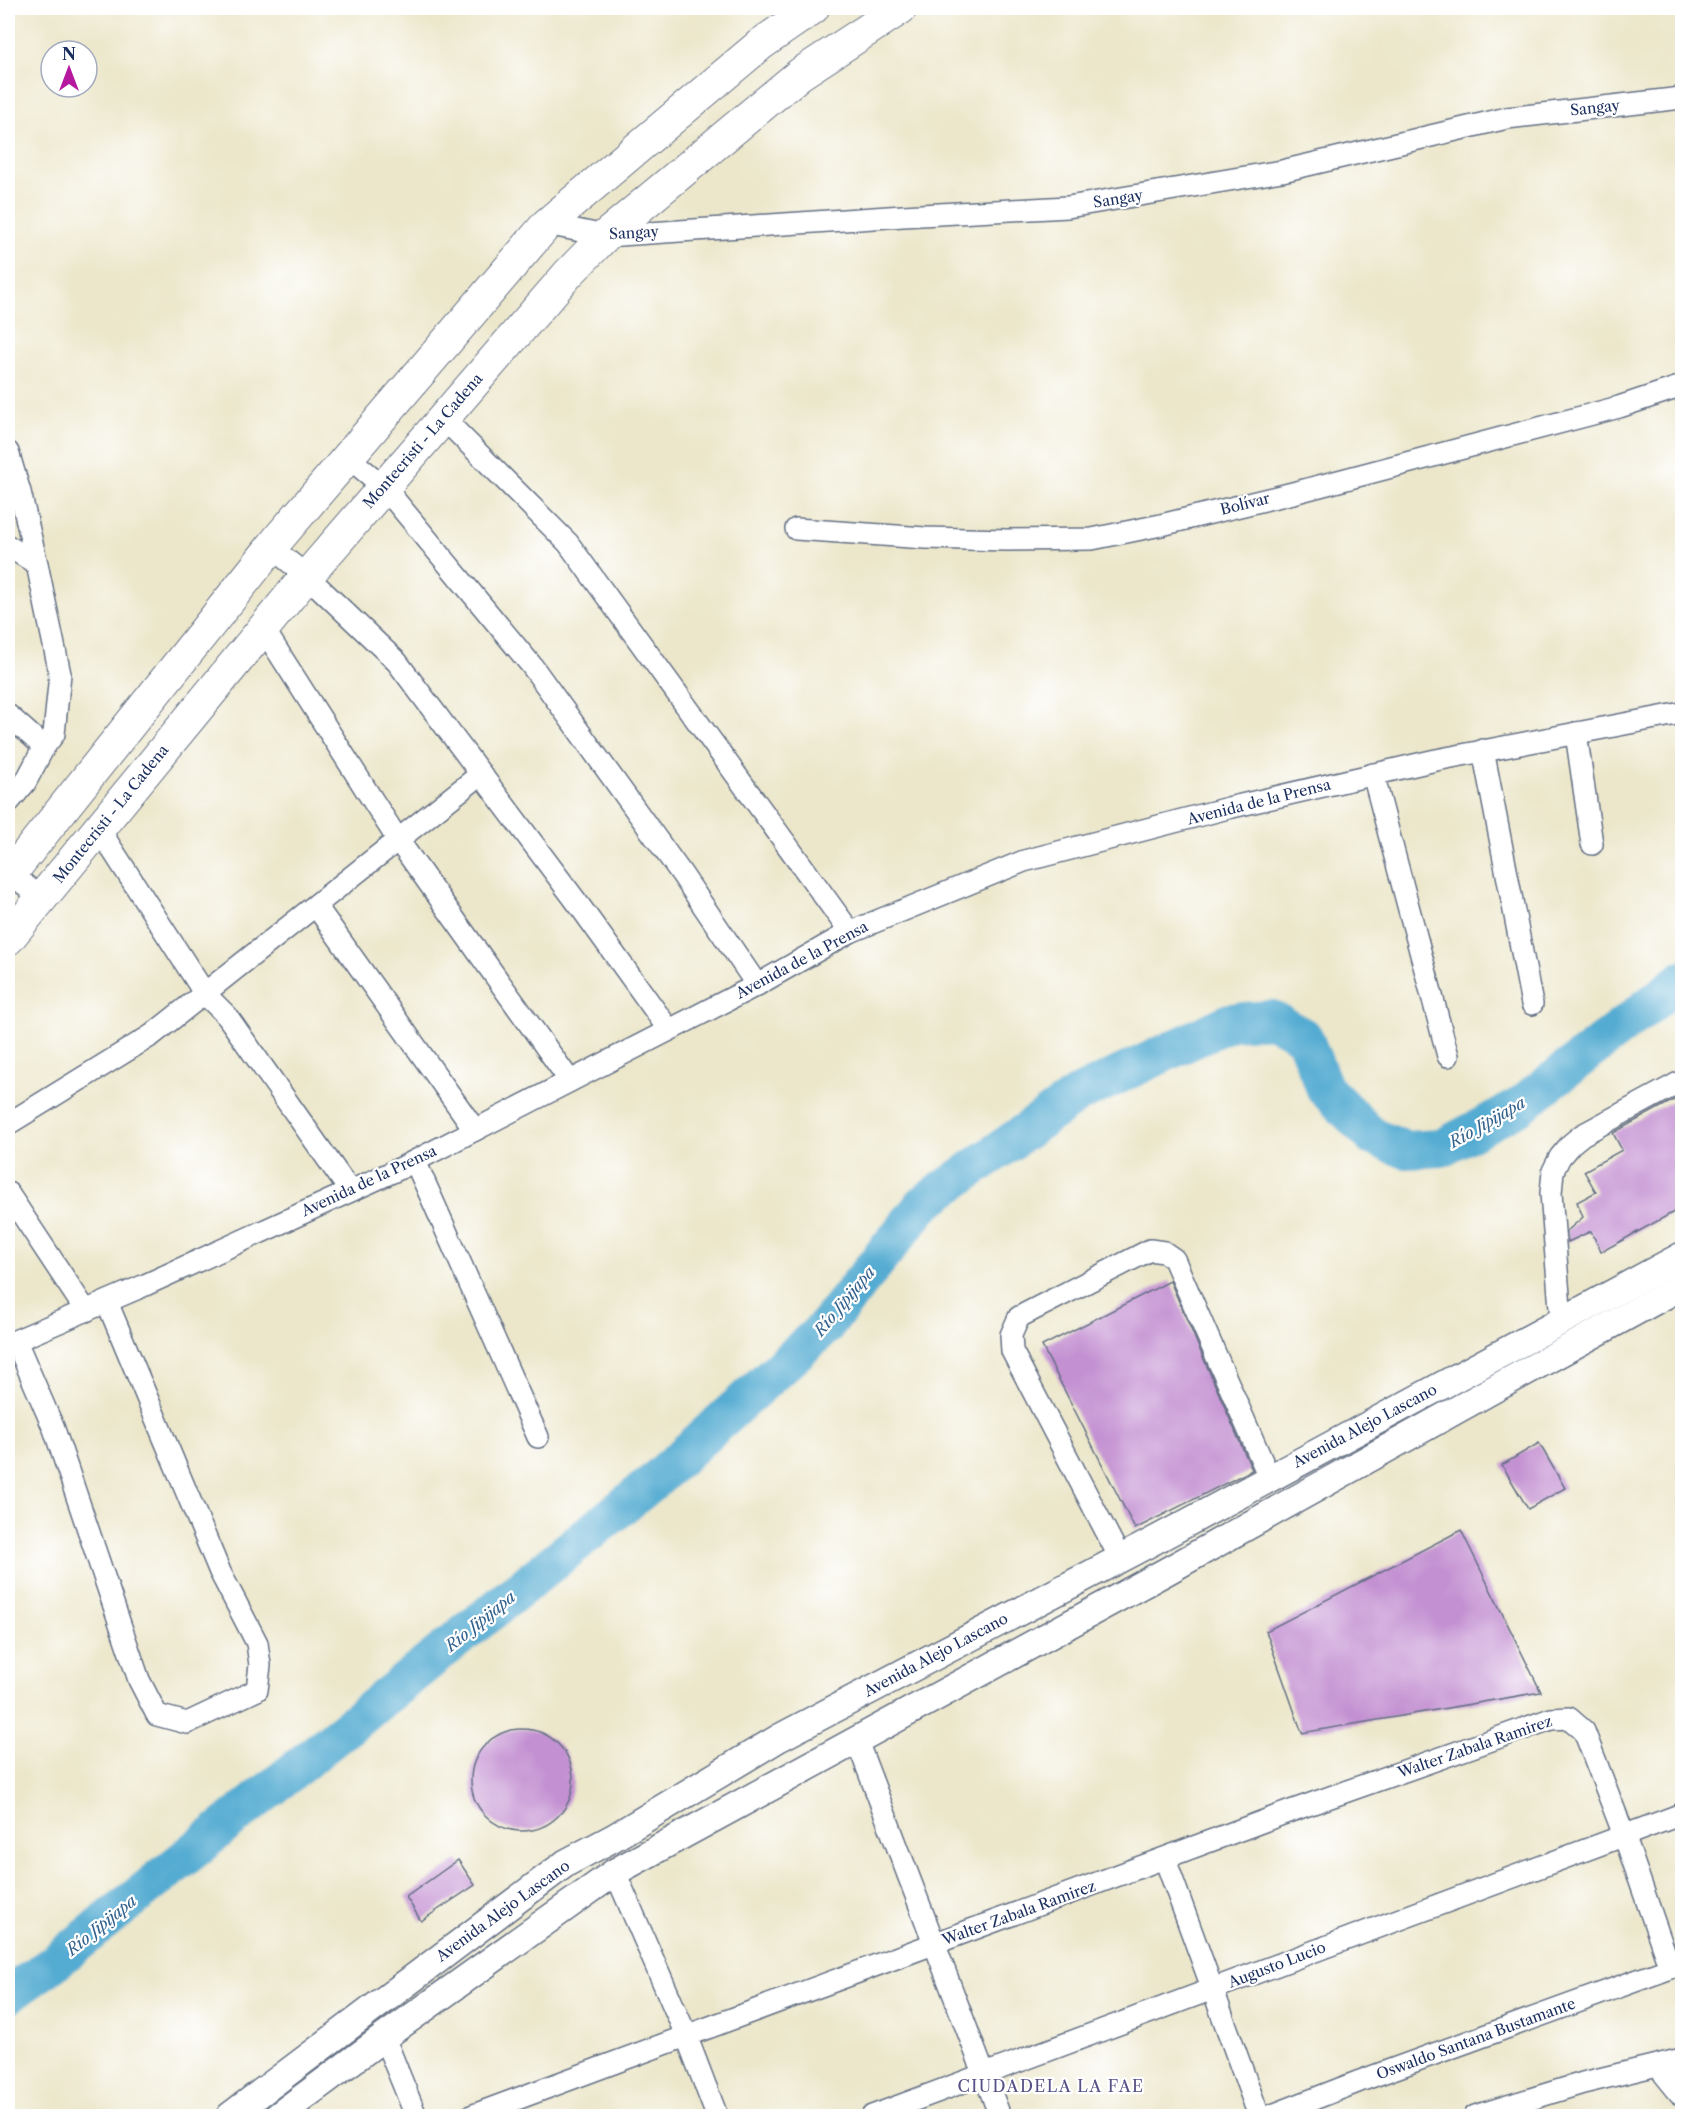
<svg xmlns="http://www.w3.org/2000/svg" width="1690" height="2124" font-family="'Libre Caslon Text',serif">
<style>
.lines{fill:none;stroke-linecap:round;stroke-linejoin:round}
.river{stroke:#55acd2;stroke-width:38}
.building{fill:#c390d1}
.minor-casing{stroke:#646f84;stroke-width:24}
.major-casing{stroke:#646f84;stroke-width:30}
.highway-casing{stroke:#646f84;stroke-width:34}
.minor{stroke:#fff;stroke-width:21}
.major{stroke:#fff;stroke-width:27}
.highway{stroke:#fff;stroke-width:32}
.labels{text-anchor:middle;stroke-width:4.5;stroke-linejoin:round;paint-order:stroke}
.street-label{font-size:15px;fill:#1b2f5e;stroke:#fff}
.water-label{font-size:16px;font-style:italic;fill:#32618c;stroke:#fff}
.neighbourhood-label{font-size:16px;letter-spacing:1.5px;fill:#565186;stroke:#fff}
</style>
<rect width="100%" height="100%" fill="#fff"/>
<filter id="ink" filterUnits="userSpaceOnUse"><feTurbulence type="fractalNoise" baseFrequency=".0167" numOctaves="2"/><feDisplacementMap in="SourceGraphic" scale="12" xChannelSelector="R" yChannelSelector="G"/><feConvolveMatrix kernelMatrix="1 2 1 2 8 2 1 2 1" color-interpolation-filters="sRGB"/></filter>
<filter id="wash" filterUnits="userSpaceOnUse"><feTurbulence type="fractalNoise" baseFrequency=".008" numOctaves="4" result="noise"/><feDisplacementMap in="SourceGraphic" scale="24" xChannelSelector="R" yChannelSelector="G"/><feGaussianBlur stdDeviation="1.35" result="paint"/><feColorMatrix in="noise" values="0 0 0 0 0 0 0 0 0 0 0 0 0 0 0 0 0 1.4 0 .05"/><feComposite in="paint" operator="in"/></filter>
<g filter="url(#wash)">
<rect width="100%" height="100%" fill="#ece7cb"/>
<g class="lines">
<polyline class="river" points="8,1995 50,1966 653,1482 823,1329 924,1203 1077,1095 1230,1022 1272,1019 1304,1037 1325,1089 1373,1137 1406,1150 1441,1148 1518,1107 1682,980"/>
</g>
<g id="blocks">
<g class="building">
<polygon points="1683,1095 1683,1207 1601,1252 1591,1231 1568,1242 1567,1231 1583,1217 1577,1202 1596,1192 1584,1171 1622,1150 1613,1133"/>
<polygon points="1170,1281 1252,1470 1135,1529 1042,1346"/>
<polygon points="1539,1443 1565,1488 1528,1509 1502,1465"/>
<polygon points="1461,1530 1541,1692 1302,1733 1266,1631"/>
<circle cx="522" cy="1780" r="51"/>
<polygon points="458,1860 475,1885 421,1921 406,1897"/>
</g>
</g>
</g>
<g filter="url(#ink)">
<use href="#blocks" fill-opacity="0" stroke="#646f84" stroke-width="1.5"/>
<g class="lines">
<defs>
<g id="minor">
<polyline points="547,224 605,236 903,216 1068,207 1282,171 1507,118 1682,98"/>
<polyline points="443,418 568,543 850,932"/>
<polyline points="8,452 20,492 37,564 60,674 54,734 44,747 25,783 8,803"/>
<polyline points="349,458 384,487 532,666 681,873 757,985"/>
<polyline points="796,529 925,538 1007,540 1092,539 1161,525 1293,493 1619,407 1682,386"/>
<polyline points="8,546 37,564"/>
<polyline points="272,548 307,576 397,662 579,905 669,1030"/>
<polyline points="263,628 398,840 570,1081"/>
<polyline points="8,715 44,747"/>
<polyline points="1576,733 1592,844"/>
<polyline points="1483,750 1532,1004"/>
<polyline points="1373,774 1448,1056"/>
<polyline points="99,829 205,994 227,1016 350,1191"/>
<polyline points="8,871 42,899"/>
<polyline points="316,906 475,1130"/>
<polyline points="8,1124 152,1035 481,774"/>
<polyline points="415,1161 538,1437"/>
<polyline points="8,1193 86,1311"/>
<polyline points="1561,1321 1551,1193 1553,1171 1560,1157 1571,1144 1582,1135 1682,1081"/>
<polyline points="16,1341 54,1429 139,1680 157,1715 187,1723 257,1690 260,1665 257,1643 220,1572 107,1302"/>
<polyline points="8,1344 143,1286 401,1168 757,985 850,932 1024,861 1228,808 1436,760 1682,713"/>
<polyline points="1120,1558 1012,1351 1011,1335 1019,1317 1150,1250 1164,1252 1174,1259 1269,1477"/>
<polyline points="857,1741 1000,2116"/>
<polyline points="1165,1859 1259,2116"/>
<polyline points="615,1872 686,2035 717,2116"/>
<polyline points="384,2037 416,2116"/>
<polyline points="1662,2064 1664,2074 1682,2096"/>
<polyline points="471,2116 1288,1812 1551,1719 1569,1718 1584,1731 1624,1835 1670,1968"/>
<polyline points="872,2116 1682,1814"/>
<polyline points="1270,2116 1360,2081 1682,1964"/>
<polyline points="1475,2116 1583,2083 1682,2059"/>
</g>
<g id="major">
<polyline points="230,2116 566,1863 613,1838 779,1738 1146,1545 1682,1256"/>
<polyline points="278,2116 384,2037 615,1872 1167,1571 1494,1389 1682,1286"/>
</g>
<g id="highway">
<polyline points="8,877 278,539 547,224 761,44 813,8"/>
<polyline points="8,939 295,590 568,274 605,236 800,74 901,8"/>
</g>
</defs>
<use href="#minor" class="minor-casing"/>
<use href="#major" class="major-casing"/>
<use href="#highway" class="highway-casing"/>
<use href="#minor" class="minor"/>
<use href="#major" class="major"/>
<use href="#highway" class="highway"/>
</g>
</g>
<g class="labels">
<g class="street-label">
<text transform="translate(1595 108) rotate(-6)" y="5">Sangay</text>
<text transform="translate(1118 199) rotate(-9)" y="5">Sangay</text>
<text transform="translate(634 233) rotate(-3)" y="5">Sangay</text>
<text transform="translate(423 441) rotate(-49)" y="5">Montecristi - La Cadena</text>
<text transform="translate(1245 504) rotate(-14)" y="5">Bolívar</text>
<text transform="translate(1259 802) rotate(-14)" y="5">Avenida de la Prensa</text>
<text transform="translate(111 814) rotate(-51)" y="5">Montecristi - La Cadena</text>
<text transform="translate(802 960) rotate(-28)" y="5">Avenida de la Prensa</text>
<text transform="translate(369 1181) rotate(-25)" y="5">Avenida de la Prensa</text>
<text transform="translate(1365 1426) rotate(-28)" y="5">Avenida Alejo Lascano</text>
<text transform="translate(936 1655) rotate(-28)" y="5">Avenida Alejo Lascano</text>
<text transform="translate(1475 1747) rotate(-19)" y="5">Walter Zabala Ramirez</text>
<text transform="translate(503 1911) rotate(-36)" y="5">Avenida Alejo Lascano</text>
<text transform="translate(1019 1913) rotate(-20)" y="5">Walter Zabala Ramirez</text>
<text transform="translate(1277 1965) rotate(-21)" y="5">Augusto Lucio</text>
<text transform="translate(1476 2039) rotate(-20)" y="5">Oswaldo Santana Bustamante</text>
</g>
<g class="water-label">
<text transform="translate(1487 1122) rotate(-30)" y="6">Río Jipijapa</text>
<text transform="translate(844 1301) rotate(-50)" y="6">Río Jipijapa</text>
<text transform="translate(480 1621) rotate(-39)" y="6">Río Jipijapa</text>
<text transform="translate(101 1925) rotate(-39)" y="6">Río Jipijapa</text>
</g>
<g class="neighbourhood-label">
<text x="1051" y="2092">CIUDADELA LA FAE</text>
</g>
</g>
<rect width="1690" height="2124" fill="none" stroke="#fff" stroke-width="30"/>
<g transform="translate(69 69)"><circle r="28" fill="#ffffff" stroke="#a4acbf" stroke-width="1.5"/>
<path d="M0-4.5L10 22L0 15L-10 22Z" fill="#b5179e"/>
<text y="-9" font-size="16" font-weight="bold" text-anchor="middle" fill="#1b2f5e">N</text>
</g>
</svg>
